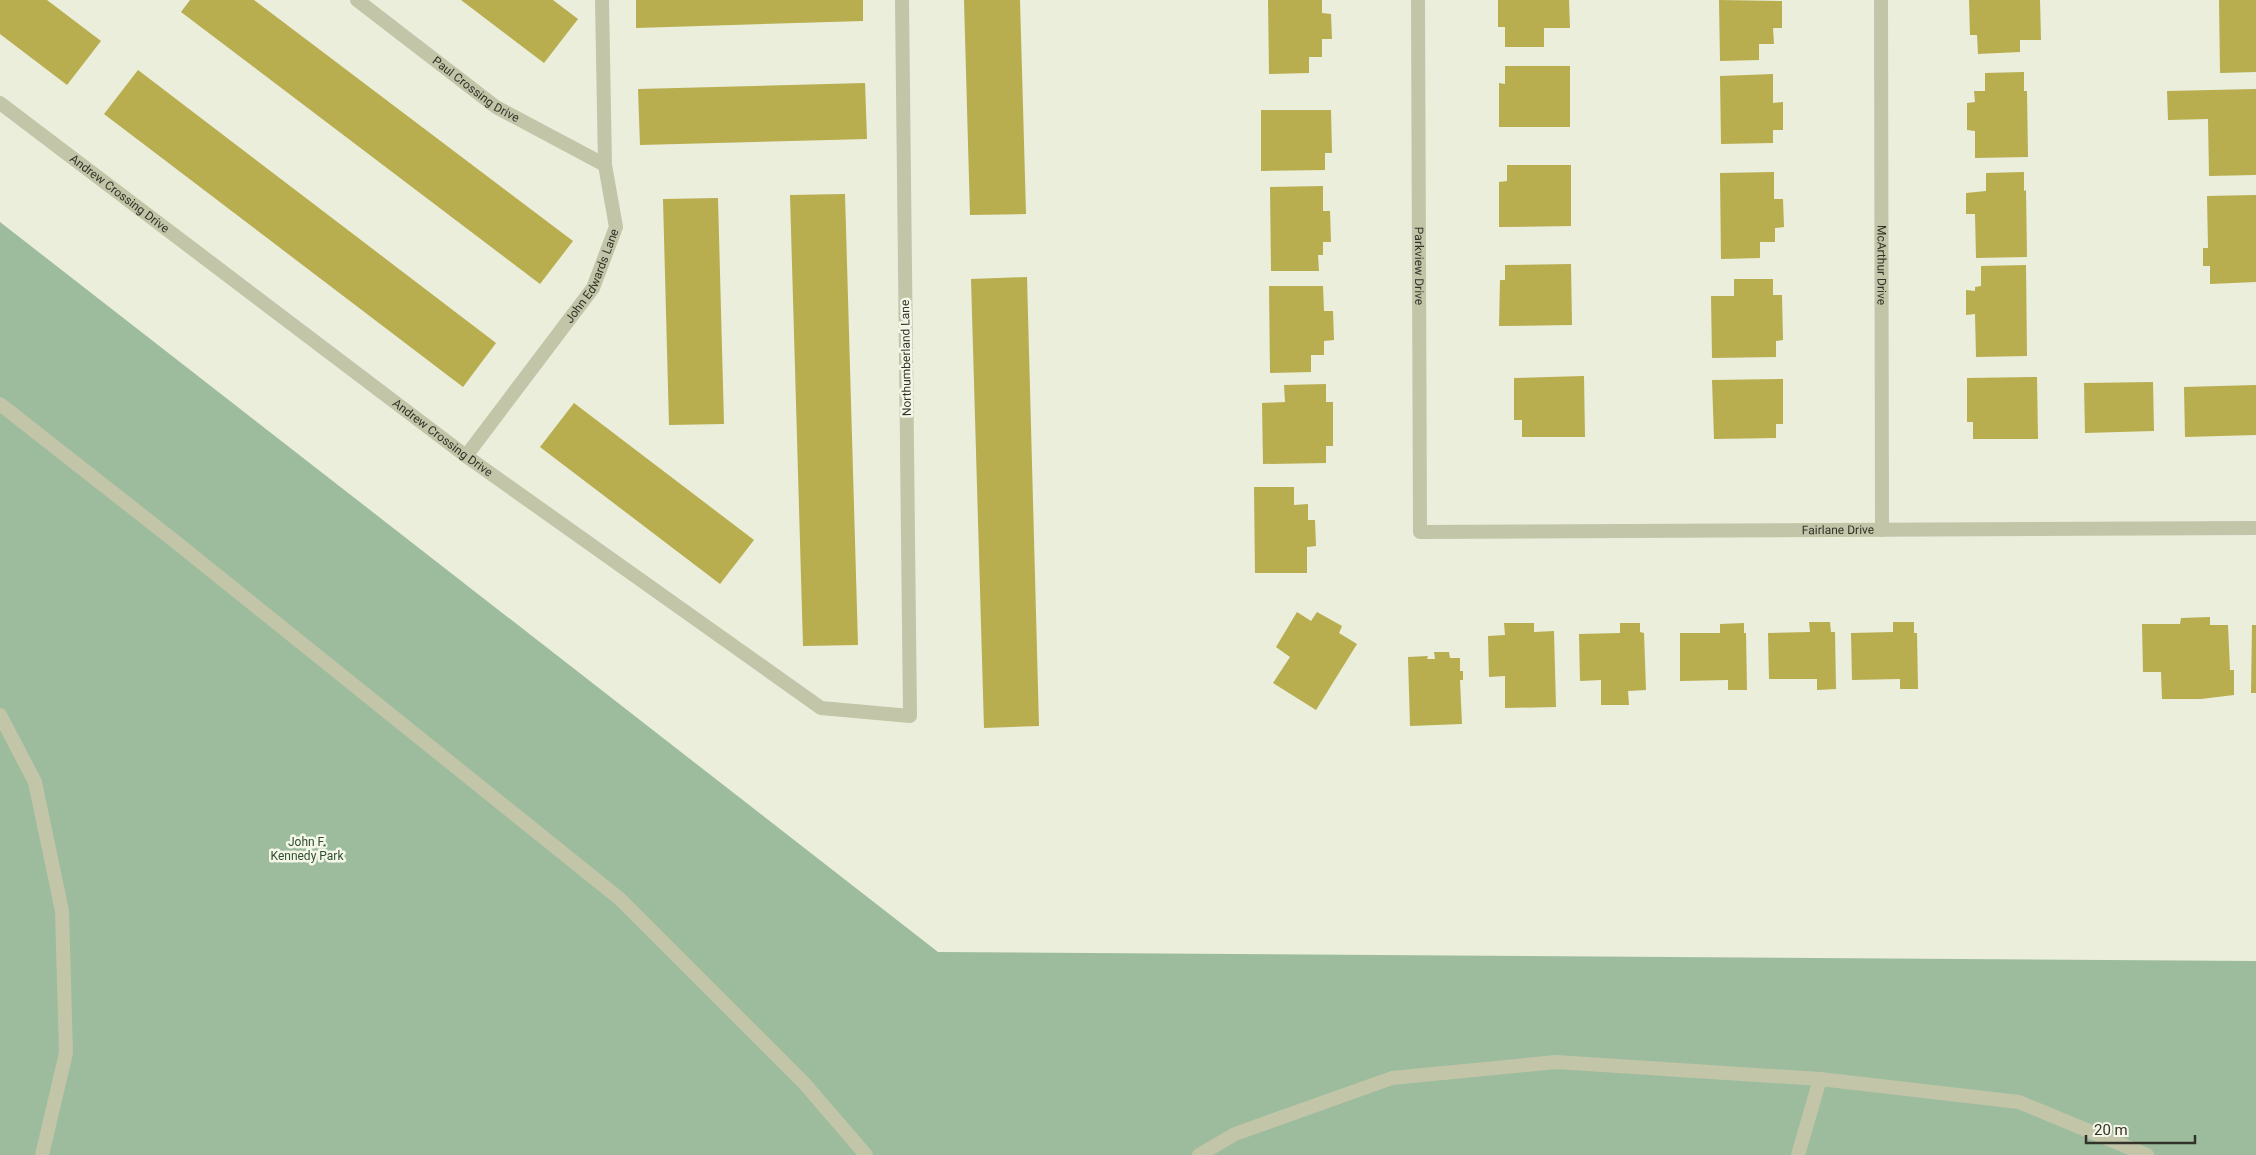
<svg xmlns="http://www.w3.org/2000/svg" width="2256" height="1155" font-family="Roboto,sans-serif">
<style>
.green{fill:#9dbc9d}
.building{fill:#b8ad4f}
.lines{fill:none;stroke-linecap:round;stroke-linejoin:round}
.service{stroke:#c2c5a8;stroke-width:14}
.minor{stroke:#c2c5a8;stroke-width:14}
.labels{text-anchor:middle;stroke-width:5;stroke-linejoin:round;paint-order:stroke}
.street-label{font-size:12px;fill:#333228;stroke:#f4f7e7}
.park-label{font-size:12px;fill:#2e4e2f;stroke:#f4f7e7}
</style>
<rect width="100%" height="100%" fill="#ebeedb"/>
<polygon class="green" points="0,222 938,952 2256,961 2256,1155 0,1155"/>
<g class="building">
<polygon points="0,0 47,0 101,41 67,85 0,34"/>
<polygon points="190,0 254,0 573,241 540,284 181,12"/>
<polygon points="461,0 553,0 578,19 544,63"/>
<polygon points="636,0 863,0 863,21 636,28"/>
<polygon points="964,0 1020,0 1026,214 970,215"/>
<polygon points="1268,0 1322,0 1322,13 1331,14 1332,39 1322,39 1322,57 1309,57 1309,73 1269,74"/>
<polygon points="1498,0 1569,0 1570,28 1544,28 1544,47 1505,47 1505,27 1498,27"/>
<polygon points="1719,0 1782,1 1782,28 1773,28 1774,44 1759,44 1759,60 1720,61"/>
<polygon points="1969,0 2040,0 2041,40 2020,40 2020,52 1978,54 1977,35 1970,35"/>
<polygon points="2219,0 2256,0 2256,72 2220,73"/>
<polygon points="1505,66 1570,66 1570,127 1499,127 1499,83 1505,84"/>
<polygon points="138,70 496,343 463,387 104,114"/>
<polygon points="2024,72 2024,91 2027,91 2028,157 1975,158 1975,131 1967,130 1967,103 1975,102 1974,91 1985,91 1985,73"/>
<polygon points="1773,74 1773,103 1783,102 1783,130 1773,130 1773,143 1721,144 1720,76"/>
<polygon points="865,83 867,139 640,145 638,89"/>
<polygon points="2256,89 2256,175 2209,176 2208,119 2168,120 2167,91"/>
<polygon points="1261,110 1331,110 1332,153 1325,153 1325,170 1261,171"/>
<polygon points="1507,165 1571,165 1571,226 1499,227 1499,182 1507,181"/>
<polygon points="1774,172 1774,199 1783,199 1784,227 1775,228 1775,242 1760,242 1760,258 1721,259 1720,173"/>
<polygon points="2024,172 2024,191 2026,190 2027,257 1976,258 1975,214 1966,214 1966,193 1986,191 1986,173"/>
<polygon points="1323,186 1323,211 1330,211 1331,242 1323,242 1323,255 1318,255 1319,271 1271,271 1270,187"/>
<polygon points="845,194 858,645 803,646 790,195"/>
<polygon points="2256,195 2256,282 2210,284 2210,266 2203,266 2203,248 2208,248 2207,196"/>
<polygon points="718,198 724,424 669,425 663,199"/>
<polygon points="1571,264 1572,325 1499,326 1500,280 1505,280 1505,265"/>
<polygon points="2026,265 2027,356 1976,357 1975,314 1966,315 1966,290 1975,291 1975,287 1981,286 1981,266"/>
<polygon points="1027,277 1039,726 984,728 971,279"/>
<polygon points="1734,279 1773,279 1773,295 1782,295 1783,340 1776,341 1776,357 1712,358 1711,296 1734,296"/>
<polygon points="1269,286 1323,286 1324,311 1333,311 1334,340 1324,341 1324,355 1311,355 1311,372 1270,373"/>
<polygon points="1584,376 1585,437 1522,437 1522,420 1514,420 1514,378"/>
<polygon points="2037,377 2038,439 1973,439 1973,422 1967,422 1967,378"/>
<polygon points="1783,379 1783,424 1776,424 1776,438 1714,439 1712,380"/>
<polygon points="2153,382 2154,431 2085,433 2084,383"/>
<polygon points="1326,384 1326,402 1333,402 1333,446 1326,446 1326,463 1263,464 1262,403 1285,402 1284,385"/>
<polygon points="2256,385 2256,435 2185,437 2184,387"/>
<polygon points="574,403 754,540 720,584 540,447"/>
<polygon points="1254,487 1294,487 1294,505 1308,504 1308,520 1315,520 1316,546 1307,547 1307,573 1255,573"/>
<polygon points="1297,612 1311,621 1317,612 1342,626 1339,633 1357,644 1316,710 1273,683 1290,657 1276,647"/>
<polygon points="2210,617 2210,625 2228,625 2230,670 2234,670 2234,695 2201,699 2162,699 2161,672 2143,672 2142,624 2180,624 2181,618"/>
<polygon points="1809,622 1830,622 1831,632 1835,632 1836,689 1817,690 1817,679 1769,679 1768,633 1810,632"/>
<polygon points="1893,622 1914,622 1914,633 1917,633 1918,689 1900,689 1900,679 1852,680 1851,633 1893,632"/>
<polygon points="1504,623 1534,623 1534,632 1554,631 1556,707 1505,708 1505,676 1489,677 1488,636 1505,635"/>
<polygon points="1620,623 1640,623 1640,632 1644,633 1646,690 1628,691 1629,705 1601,705 1601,680 1580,681 1579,634 1620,633"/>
<polygon points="1744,623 1744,633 1746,633 1747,690 1728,690 1728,680 1680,681 1680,633 1720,633 1720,624"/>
<polygon points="2252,625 2256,625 2256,693 2251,693"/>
<polygon points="1434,652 1449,652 1450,658 1460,658 1460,671 1463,671 1463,680 1460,680 1462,724 1410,726 1408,657 1428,656 1427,659 1435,659"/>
</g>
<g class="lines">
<g class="service">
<polyline points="0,404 172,539 620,899 804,1083 866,1155"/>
<polyline points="0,715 35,782 62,911 66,1053 42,1155"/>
<polyline points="1199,1155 1235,1134 1392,1078 1556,1062 1820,1079 2019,1102 2147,1155"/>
<polyline points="1798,1155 1820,1079"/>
</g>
<g class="minor">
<path id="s1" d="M357 0 496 107 605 165"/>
<path id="s2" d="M1418 0 1420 532 2256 528"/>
<path id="s3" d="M1881 0 1882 530"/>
<path id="s4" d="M0 103 466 456 821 708 910 716 902 0"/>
<path id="s5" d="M466 456 593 288 616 227 605 165 602 0"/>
</g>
</g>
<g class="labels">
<g class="street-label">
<text dy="4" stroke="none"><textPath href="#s1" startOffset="149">Paul Crossing Drive</textPath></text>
<text dy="4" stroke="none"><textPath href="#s4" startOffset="150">Andrew Crossing Drive</textPath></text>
<text dy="4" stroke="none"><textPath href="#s3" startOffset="265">McArthur Drive</textPath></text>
<text dy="4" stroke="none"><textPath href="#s2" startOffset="266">Parkview Drive</textPath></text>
<text dy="4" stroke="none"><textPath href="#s5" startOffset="221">John Edwards Lane</textPath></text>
<text transform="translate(906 358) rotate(-91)" y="4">Northumberland Lane</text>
<text dy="4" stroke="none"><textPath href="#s4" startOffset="555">Andrew Crossing Drive</textPath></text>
<text dy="4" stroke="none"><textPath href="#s2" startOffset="950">Fairlane Drive</textPath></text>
</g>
<g class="park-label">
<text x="307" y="846">John F.<tspan x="307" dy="14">Kennedy Park</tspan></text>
</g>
</g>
<path d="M2086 1135v8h109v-8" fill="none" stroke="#333228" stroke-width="2.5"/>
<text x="2094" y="1135" font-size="15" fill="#333228" stroke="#f4f7e7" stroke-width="4" paint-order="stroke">20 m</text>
</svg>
